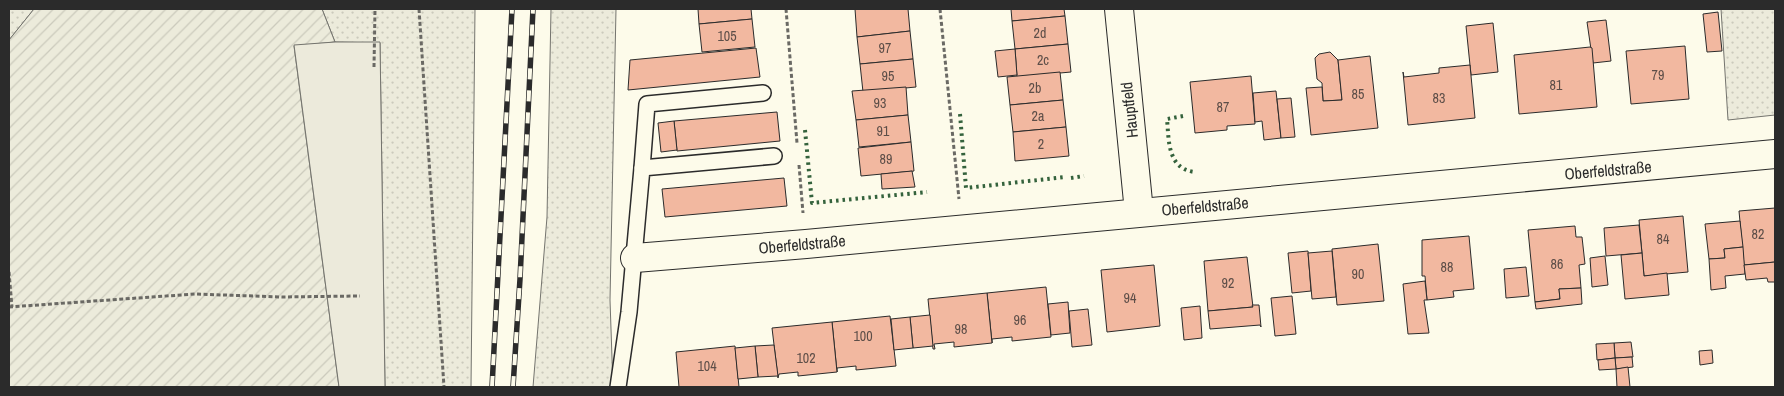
<svg xmlns="http://www.w3.org/2000/svg" width="1784" height="396" font-family="'Archivo Narrow',sans-serif">
<style>
.grass{fill:url(#grass-dots);stroke:#74746e}
.garden{fill:url(#garden-furrows);stroke:#74746e}
.parking{fill:#eceadb;stroke:#74746e}
.building{fill:#f2b8a0;stroke:#2b2b2b}
.lines{fill:none;stroke-linecap:round;stroke-linejoin:round}
.lane-casing{stroke:#2b2b2b;stroke-width:18}
.street-casing{stroke:#2b2b2b;stroke-width:30}
.path{stroke:#6a6964;stroke-width:3;stroke-dasharray:4 2.5;stroke-linecap:butt}
.lane{stroke:#fdfbea;stroke-width:15}
.street{stroke:#fdfbea;stroke-width:28}
.rail-casing{stroke:#2b2b2b;stroke-width:5.5}
.rail{stroke:#fdfbea;stroke-width:4;stroke-dasharray:11;stroke-linecap:butt}
.hedge{stroke:#34623c;stroke-width:4;stroke-dasharray:2.5 4;stroke-linecap:butt}
.labels{text-anchor:middle;stroke-width:4;stroke-linejoin:round;paint-order:stroke}
.number-label{font-size:14px;fill:#5d4e48}
.street-label{font-size:16px;fill:#2b2b2b;stroke:#fdfbea}
</style>
<defs>
<pattern id="grass-dots" width="8" height="8" patternUnits="userSpaceOnUse" patternTransform="scale(1.25)"><rect width="8" height="8" fill="#ecebdb"/><path d="M2 2h.1M6 6h.1" fill="none" stroke="#cbcabc" stroke-width="1.8" stroke-linecap="round"/></pattern>
<pattern id="garden-furrows" width="10" height="10" patternUnits="userSpaceOnUse" patternTransform="scale(1.25)"><rect width="10" height="10" fill="#ecebdb"/><path d="M-1 1l2-2M0 10L10 0M9 11l2-2" fill="none" stroke="#cbcabc"/></pattern>
</defs>
<rect width="100%" height="100%" fill="#fdfbea"/>
<g class="grass">
<polygon points="9,9 34,9 9,40"/>
<polygon points="322,9 475,9 471,387 385,387 380,43 335,42"/>
<polygon points="551,9 616,9 610,300 613,387 533,387 547,217"/>
<polygon points="1721,9 1775,9 1775,115 1728,120"/>
</g>
<polygon class="garden" points="34,9 322,9 335,42 294,46 339,387 9,387 9,40"/>
<polygon class="parking" points="335,42 380,42 385,387 339,387 294,45"/>
<g class="building">
<polygon points="698,9 751,9 752,19 699,24"/>
<polygon points="855,9 908,9 910,31 857,37"/>
<polygon points="1011,9 1064,9 1065,16 1012,21"/>
<polygon points="1718,12 1722,51 1707,52 1703,14"/>
<polygon points="1065,16 1068,44 1015,49 1012,21"/>
<polygon points="752,19 755,47 702,52 699,24"/>
<polygon points="1606,20 1611,61 1593,63 1587,22"/>
<polygon points="1493,23 1498,72 1471,75 1466,26"/>
<polygon points="910,31 913,59 860,64 857,37"/>
<polygon points="1068,44 1071,72 1017,77 1015,49"/>
<polygon points="1685,46 1689,99 1631,104 1626,51"/>
<polygon points="1590,47 1592,48 1597,107 1519,114 1514,55"/>
<polygon points="756,48 760,77 628,90 630,60"/>
<polygon points="1015,49 1017,75 998,77 995,51"/>
<polygon points="1330,52 1338,60 1342,100 1323,101 1322,83 1317,79 1315,58 1319,54"/>
<polygon points="1370,56 1378,128 1311,135 1306,88 1322,87 1323,101 1342,100 1338,60"/>
<polygon points="913,59 916,87 863,92 860,64"/>
<polygon points="1470,65 1475,118 1408,125 1403,72 1404,77 1439,73 1439,68"/>
<polygon points="1060,72 1063,100 1010,105 1007,77"/>
<polygon points="1251,76 1255,124 1227,126 1227,130 1195,133 1190,82"/>
<polygon points="906,87 908,115 856,120 852,91"/>
<polygon points="1276,91 1281,138 1264,140 1262,121 1255,122 1253,93"/>
<polygon points="1291,98 1295,137 1281,138 1277,99"/>
<polygon points="1063,100 1066,127 1013,132 1010,105"/>
<polygon points="777,112 780,141 677,151 674,121"/>
<polygon points="908,115 911,142 859,147 856,120"/>
<polygon points="674,121 677,150 661,152 658,123"/>
<polygon points="1066,127 1069,156 1015,161 1013,132"/>
<polygon points="911,142 914,171 861,176 858,148"/>
<polygon points="912,171 915,187 882,189 881,174"/>
<polygon points="784,178 787,206 665,217 662,189"/>
<polygon points="1775,208 1775,262 1744,265 1739,211"/>
<polygon points="1683,216 1688,272 1644,276 1639,220"/>
<polygon points="1740,221 1743,247 1724,249 1725,258 1709,259 1705,224"/>
<polygon points="1639,225 1642,253 1606,256 1604,228"/>
<polygon points="1575,226 1576,237 1582,237 1585,264 1579,265 1581,288 1559,289 1560,299 1535,302 1528,230"/>
<polygon points="1469,236 1474,289 1453,291 1454,297 1427,300 1425,276 1422,276 1422,240"/>
<polygon points="1378,244 1384,301 1337,305 1332,249"/>
<polygon points="1743,247 1745,274 1725,276 1726,288 1711,290 1709,259 1725,258 1724,249"/>
<polygon points="1308,251 1311,291 1292,293 1288,253"/>
<polygon points="1332,251 1336,297 1312,299 1308,253"/>
<polygon points="1642,253 1644,276 1667,273 1669,295 1625,299 1621,255"/>
<polygon points="1605,256 1608,285 1592,287 1590,258"/>
<polygon points="1247,257 1253,307 1208,311 1204,261"/>
<polygon points="1775,262 1775,282 1768,282 1767,278 1746,280 1744,265"/>
<polygon points="1154,265 1160,326 1107,332 1101,270"/>
<polygon points="1526,267 1529,296 1506,298 1504,269"/>
<polygon points="1425,281 1427,300 1424,300 1429,333 1408,334 1403,284"/>
<polygon points="1046,287 1051,337 1012,341 1012,337 992,339 992,343 987,293"/>
<polygon points="1581,288 1582,304 1536,309 1535,302 1560,299 1559,289"/>
<polygon points="987,293 992,343 954,347 954,342 934,344 935,349 933,349 928,299"/>
<polygon points="1292,296 1296,334 1275,336 1271,298"/>
<polygon points="1068,302 1070,333 1051,335 1048,304"/>
<polygon points="1252,305 1259,305 1261,327 1260,325 1210,329 1208,311 1253,307"/>
<polygon points="1200,306 1202,338 1184,340 1181,308"/>
<polygon points="1088,309 1092,345 1072,347 1069,311"/>
<polygon points="930,315 933,346 913,348 910,317"/>
<polygon points="890,316 896,366 856,370 856,366 837,368 837,372 832,322"/>
<polygon points="910,317 913,348 894,350 891,319"/>
<polygon points="832,322 837,372 798,376 798,372 779,374 778,378 772,328"/>
<polygon points="1631,342 1633,357 1615,358 1614,343"/>
<polygon points="1614,343 1615,358 1597,360 1596,344"/>
<polygon points="774,345 778,376 758,377 755,346"/>
<polygon points="735,346 739,387 679,387 676,352"/>
<polygon points="755,346 758,377 738,379 735,348"/>
<polygon points="1712,350 1713,363 1700,365 1699,351"/>
<polygon points="1632,357 1633,367 1616,369 1615,358"/>
<polygon points="1615,358 1616,369 1599,370 1598,360"/>
<polygon points="1628,367 1630,387 1617,387 1616,369"/>
</g>
<g class="lines">
<defs>
<g id="lane">
<polyline points="642,168 647,104 763,93"/>
<polyline points="618,387 629,312 642,168 774,156"/>
</g>
<g id="street">
<polyline points="1119,9 1139,212"/>
<polyline points="635,258 806,244 1775,154"/>
</g>
</defs>
<use href="#lane" class="lane-casing"/>
<use href="#street" class="street-casing"/>
<g class="path">
<polyline points="419,9 444,387"/>
<polyline points="786,9 797,143"/>
<polyline points="940,9 959,199"/>
<polyline points="374,67 375,9"/>
<polyline points="799,165 803,213"/>
<polyline points="9,272 12,307"/>
<polyline points="9,307 195,294 282,297 360,296"/>
</g>
<use href="#lane" class="lane"/>
<use href="#street" class="street"/>
<defs>
<g id="rail">
<polyline points="492,387 512,9"/>
<polyline points="513,387 520,279 533,9"/>
</g>
</defs>
<use href="#rail" class="rail-casing"/>
<use href="#rail" class="rail"/>
<g class="hedge">
<polyline points="960,114 966,188 1065,177"/>
<path d="M1183 116 1167 119C1169 140 1167 169 1195 172"/>
<polyline points="805,130 812,203 927,192"/>
<polyline points="1071,178 1084,176"/>
</g>
</g>
<g class="labels">
<g class="number-label">
<text x="1040" y="38">2d</text>
<text x="727" y="41">105</text>
<text x="885" y="53">97</text>
<text x="1043" y="65">2c</text>
<text x="1658" y="80">79</text>
<text x="888" y="81">95</text>
<text x="1556" y="90">81</text>
<text x="1035" y="93">2b</text>
<text x="1358" y="99">85</text>
<text x="1439" y="103">83</text>
<text x="880" y="108">93</text>
<text x="1223" y="112">87</text>
<text x="1038" y="121">2a</text>
<text x="883" y="136">91</text>
<text x="1041" y="149">2</text>
<text x="886" y="164">89</text>
<text x="1758" y="239">82</text>
<text x="1663" y="244">84</text>
<text x="1557" y="269">86</text>
<text x="1447" y="272">88</text>
<text x="1358" y="279">90</text>
<text x="1228" y="288">92</text>
<text x="1130" y="303">94</text>
<text x="1020" y="325">96</text>
<text x="961" y="334">98</text>
<text x="863" y="341">100</text>
<text x="806" y="363">102</text>
<text x="707" y="371">104</text>
</g>
<g class="street-label">
<text transform="translate(1129 110) rotate(-96)" y="6">Hauptfeld</text>
<text transform="translate(1608 170) rotate(-5)" y="6">Oberfeldstraße</text>
<text transform="translate(1205 206) rotate(-5)" y="6">Oberfeldstraße</text>
<text transform="translate(802 244) rotate(-5)" y="6">Oberfeldstraße</text>
</g>
</g>
<rect width="1784" height="396" fill="none" stroke="#2b2b2b" stroke-width="20"/>
</svg>
